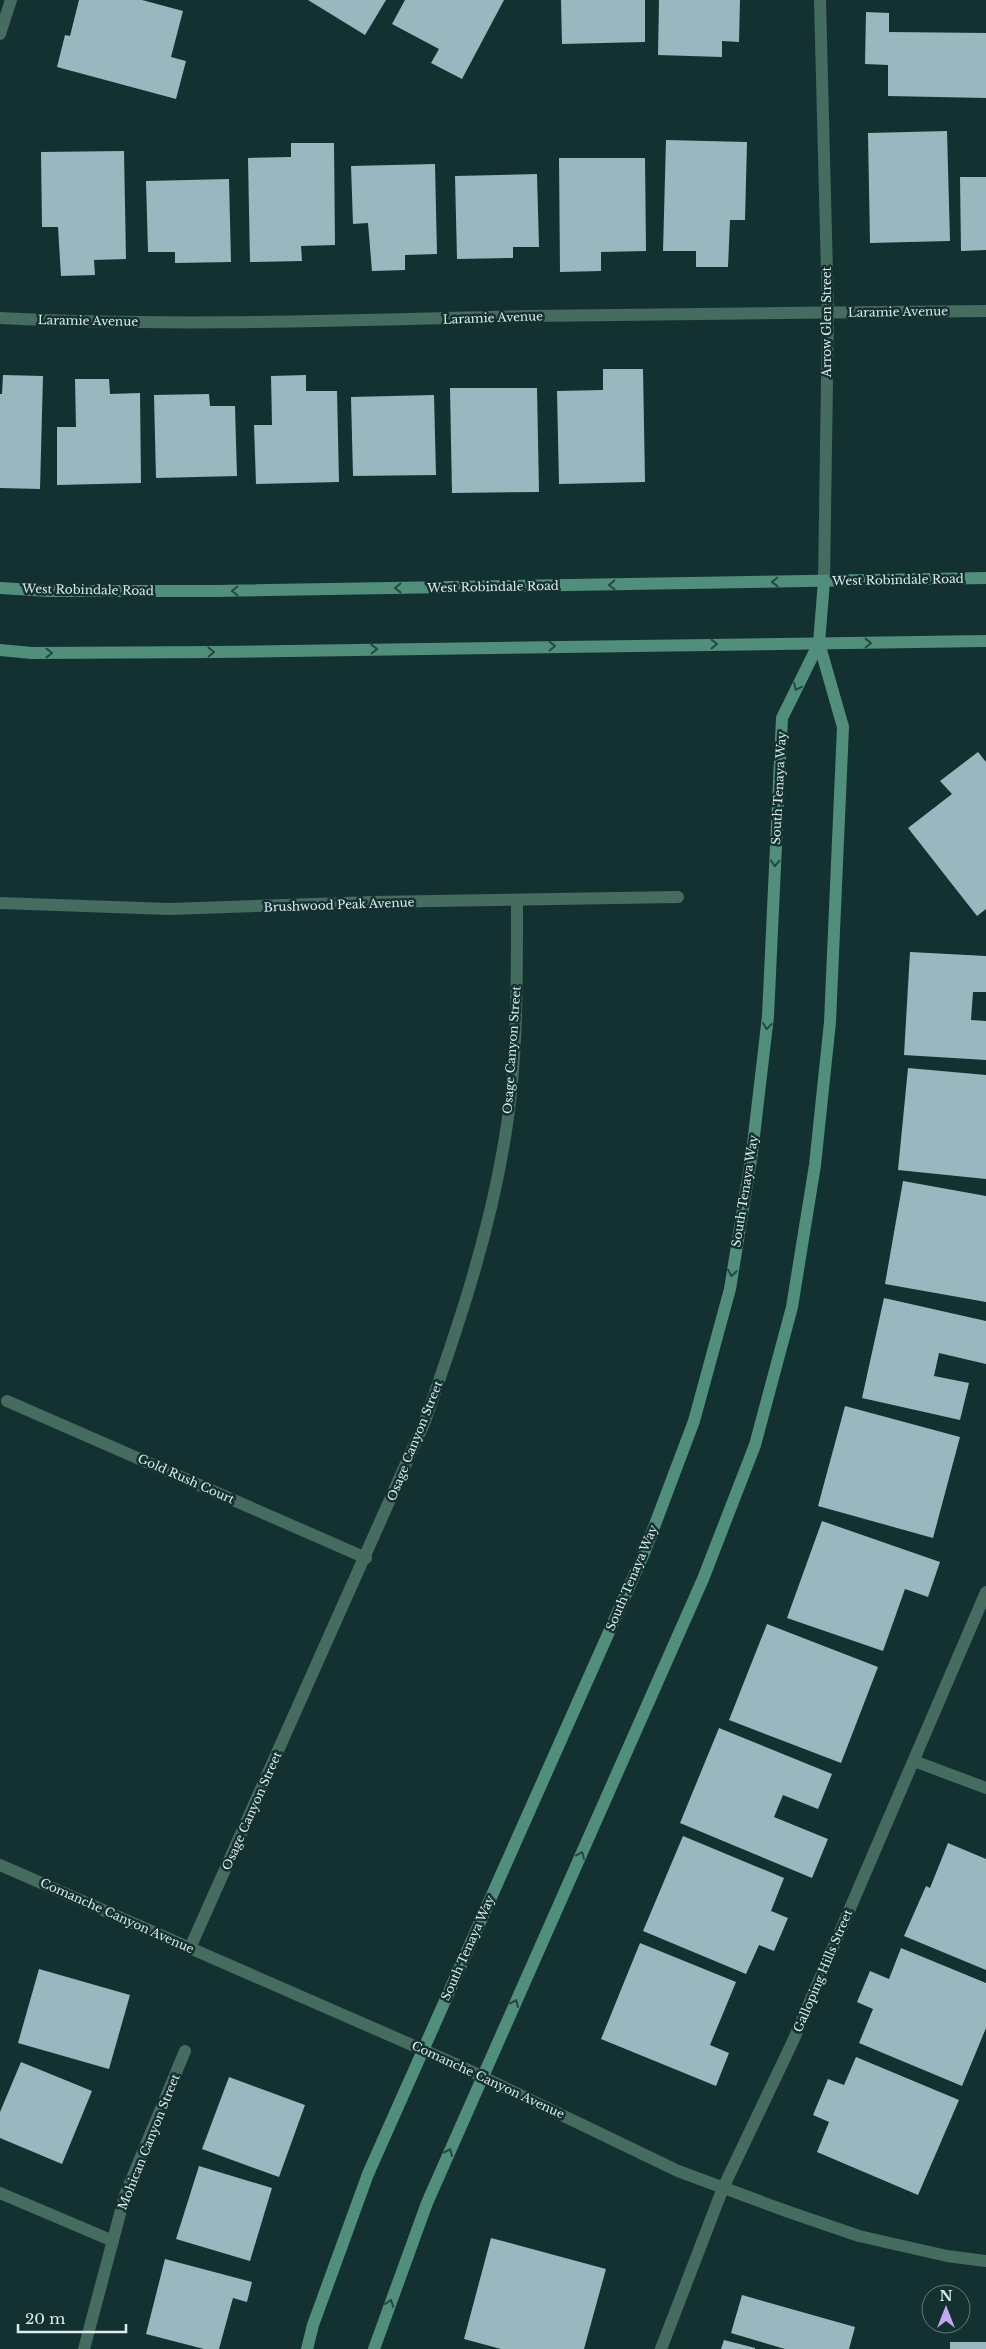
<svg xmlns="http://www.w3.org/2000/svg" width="986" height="2349" font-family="'Libre Baskerville',serif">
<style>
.building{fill:#98b7bf}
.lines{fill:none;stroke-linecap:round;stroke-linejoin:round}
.street{stroke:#466b5f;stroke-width:12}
.secondary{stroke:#518e7b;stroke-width:12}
.oneway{stroke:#234844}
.labels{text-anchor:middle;stroke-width:5;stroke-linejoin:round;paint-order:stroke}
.street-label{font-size:12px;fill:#daebea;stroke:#143131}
</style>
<rect width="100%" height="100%" fill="#143131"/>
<g class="building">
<polygon points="79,0 142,0 183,11 171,57 186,61 176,99 57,67 65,35 70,36"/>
<polygon points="308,0 386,0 365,35"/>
<polygon points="405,0 504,0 462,79 431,63 439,49 392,24"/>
<polygon points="561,0 645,0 645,42 562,44"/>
<polygon points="659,0 740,0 739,42 722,41 722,57 658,55"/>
<polygon points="866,12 889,13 889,32 986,33 986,98 888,96 888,65 865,64"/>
<polygon points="947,131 950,241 870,243 868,133"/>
<polygon points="666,140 747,142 745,220 730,220 728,267 696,267 696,251 663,251"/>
<polygon points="291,143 334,143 335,245 301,246 302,261 250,262 248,158 291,157"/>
<polygon points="124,151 126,259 94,260 95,275 61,276 58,227 42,227 41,152"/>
<polygon points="559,158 645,158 646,251 601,252 601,271 560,272"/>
<polygon points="435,164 437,254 405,255 405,270 372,271 368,223 353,224 351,166"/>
<polygon points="537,174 539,247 513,247 513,258 457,259 455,176"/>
<polygon points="960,177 986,177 986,250 961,251"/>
<polygon points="229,179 231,262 175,263 175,252 148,252 146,181"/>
<polygon points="603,369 643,369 645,482 559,484 557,391 603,390"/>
<polygon points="3,375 43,376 40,489 0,488 0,394 2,394"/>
<polygon points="306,375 306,391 337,391 339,482 256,484 254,425 272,425 271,376"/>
<polygon points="75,379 109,379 110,394 140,393 141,483 57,485 57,427 76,427"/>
<polygon points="450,388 537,388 539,492 452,493"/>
<polygon points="209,394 210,406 235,406 237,476 156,478 154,395"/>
<polygon points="434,395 436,475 353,476 351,397"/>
<polygon points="978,752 986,762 986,909 977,916 908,828 952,794 940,781"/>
<polygon points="910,952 986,956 986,992 973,992 971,1020 986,1021 986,1060 904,1055"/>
<polygon points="908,1068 986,1075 986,1179 898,1170"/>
<polygon points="903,1181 986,1196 986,1302 885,1284"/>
<polygon points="884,1298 986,1321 986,1364 939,1353 934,1376 969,1383 960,1420 862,1398"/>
<polygon points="845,1406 960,1437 933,1538 818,1506"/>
<polygon points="822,1521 940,1562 928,1597 905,1589 883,1651 787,1618"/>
<polygon points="767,1624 878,1667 841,1763 729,1720"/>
<polygon points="719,1728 832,1774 818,1809 783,1795 774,1817 828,1839 812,1878 680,1823"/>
<polygon points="683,1836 784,1878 771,1911 788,1918 774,1951 759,1945 746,1974 643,1931"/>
<polygon points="948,1843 986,1859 986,1970 904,1936 926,1886 930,1888"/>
<polygon points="640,1943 736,1982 710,2045 729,2053 716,2086 601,2039"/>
<polygon points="901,1948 986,1983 986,2028 962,2086 859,2043 873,2009 857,2002 870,1971 889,1979"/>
<polygon points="39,1969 130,1995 109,2069 18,2043"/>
<polygon points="856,2057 959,2100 918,2195 817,2152 829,2122 813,2115 828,2079 844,2085"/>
<polygon points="21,2062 92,2091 62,2164 0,2138 0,2112"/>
<polygon points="229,2077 305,2105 279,2177 202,2149"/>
<polygon points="199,2166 272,2188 250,2261 176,2239"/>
<polygon points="491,2238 606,2269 584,2349 501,2349 464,2339"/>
<polygon points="165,2259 252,2282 247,2302 233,2298 219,2349 204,2349 146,2334"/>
<polygon points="742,2295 855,2327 849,2349 785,2349 731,2333"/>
<polygon points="724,2340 755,2348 755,2349 721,2349"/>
<rect x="950" y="2342" width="36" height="7"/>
</g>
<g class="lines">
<g class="street">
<polyline points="820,0 828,313 824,581"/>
<polyline points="0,34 11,0"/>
<path d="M0 318C176 327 354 320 530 316 682 313 834 313 986 311"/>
<polyline points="0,903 169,909 373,902 678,897"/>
<polyline points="7,1401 366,1558"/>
<polyline points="914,1761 986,1788"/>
<polyline points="0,1865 460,2066 678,2171 789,2212 859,2236 947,2256 986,2261"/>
<path d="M190 1948 425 1421C456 1333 487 1242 503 1149 518 1067 517 983 517 900"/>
<polyline points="0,2193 113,2241"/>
<polyline points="84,2349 125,2195 185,2051"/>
<polyline points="661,2349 723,2188 793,2041 986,1592"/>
</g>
<g class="secondary">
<polyline points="0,588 49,591 216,591 986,578"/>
<polyline points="0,650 32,653 216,652 986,641"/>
<polyline points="307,2349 313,2325 368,2174 645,1551 694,1421 730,1289 752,1153 768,1016 782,718 819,643"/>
<polyline points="374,2349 427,2203 703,1579 755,1445 792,1307 815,1165 830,1022 843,727 819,643 824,581"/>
</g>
</g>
<defs><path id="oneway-chevron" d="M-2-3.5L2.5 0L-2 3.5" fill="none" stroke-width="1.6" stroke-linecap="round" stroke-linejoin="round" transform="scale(1.25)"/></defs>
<g class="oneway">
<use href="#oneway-chevron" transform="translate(775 582) rotate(179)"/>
<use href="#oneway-chevron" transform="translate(612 585) rotate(179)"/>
<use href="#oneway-chevron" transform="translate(398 588) rotate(179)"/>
<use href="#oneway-chevron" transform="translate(235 591) rotate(179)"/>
<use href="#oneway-chevron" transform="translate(868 643) rotate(-1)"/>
<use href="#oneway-chevron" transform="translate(714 644) rotate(-1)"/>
<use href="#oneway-chevron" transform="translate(552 646) rotate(-1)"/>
<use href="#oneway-chevron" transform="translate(374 649) rotate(-1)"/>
<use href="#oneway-chevron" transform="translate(211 652) rotate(-1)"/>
<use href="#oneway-chevron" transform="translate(49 653)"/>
<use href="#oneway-chevron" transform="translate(797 687) rotate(116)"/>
<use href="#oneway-chevron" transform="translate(775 863) rotate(93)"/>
<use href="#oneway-chevron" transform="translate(767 1026) rotate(97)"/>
<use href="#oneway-chevron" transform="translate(732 1273) rotate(99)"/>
<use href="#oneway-chevron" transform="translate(581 1855) rotate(-66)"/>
<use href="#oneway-chevron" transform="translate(515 2003) rotate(-66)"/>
<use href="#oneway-chevron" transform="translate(449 2152) rotate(-66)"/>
<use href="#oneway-chevron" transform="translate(390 2303) rotate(-70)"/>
</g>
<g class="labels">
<g class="street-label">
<text transform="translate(898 312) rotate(-1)" y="4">Laramie Avenue</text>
<text transform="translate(493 318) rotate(-2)" y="4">Laramie Avenue</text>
<text transform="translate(88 321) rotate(1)" y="4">Laramie Avenue</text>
<text transform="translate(827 322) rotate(-90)" y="4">Arrow Glen Street</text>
<text transform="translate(898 580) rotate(-1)" y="4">West Robindale Road</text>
<text transform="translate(493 587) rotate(-1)" y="4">West Robindale Road</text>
<text transform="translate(88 590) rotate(1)" y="4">West Robindale Road</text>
<text transform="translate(779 788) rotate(-87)" y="4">South Tenaya Way</text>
<text transform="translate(339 905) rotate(-2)" y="4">Brushwood Peak Avenue</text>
<text transform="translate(512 1050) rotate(-86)" y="4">Osage Canyon Street</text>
<text transform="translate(745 1191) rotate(-81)" y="4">South Tenaya Way</text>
<text transform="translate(415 1441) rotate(-68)" y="4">Osage Canyon Street</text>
<text transform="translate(186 1479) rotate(24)" y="4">Gold Rush Court</text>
<text transform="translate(632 1578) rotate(-67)" y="4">South Tenaya Way</text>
<text transform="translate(252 1811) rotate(-66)" y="4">Osage Canyon Street</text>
<text transform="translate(117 1916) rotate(24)" y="4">Comanche Canyon Avenue</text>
<text transform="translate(468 1948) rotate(-66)" y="4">South Tenaya Way</text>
<text transform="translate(823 1971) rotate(-67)" y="4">Galloping Hills Street</text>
<text transform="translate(488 2080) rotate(25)" y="4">Comanche Canyon Avenue</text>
<text transform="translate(149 2142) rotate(-68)" y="4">Mohican Canyon Street</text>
</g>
</g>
<g transform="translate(946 2309)"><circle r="24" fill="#143131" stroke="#637b7b"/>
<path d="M0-4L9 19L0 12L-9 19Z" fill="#c4a7f1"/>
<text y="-8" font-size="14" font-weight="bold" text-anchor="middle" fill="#daebea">N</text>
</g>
<path d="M18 2324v8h108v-8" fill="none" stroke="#daebea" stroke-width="2.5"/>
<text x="25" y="2324" font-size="15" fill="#daebea" stroke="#143131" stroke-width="4" paint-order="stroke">20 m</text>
</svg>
